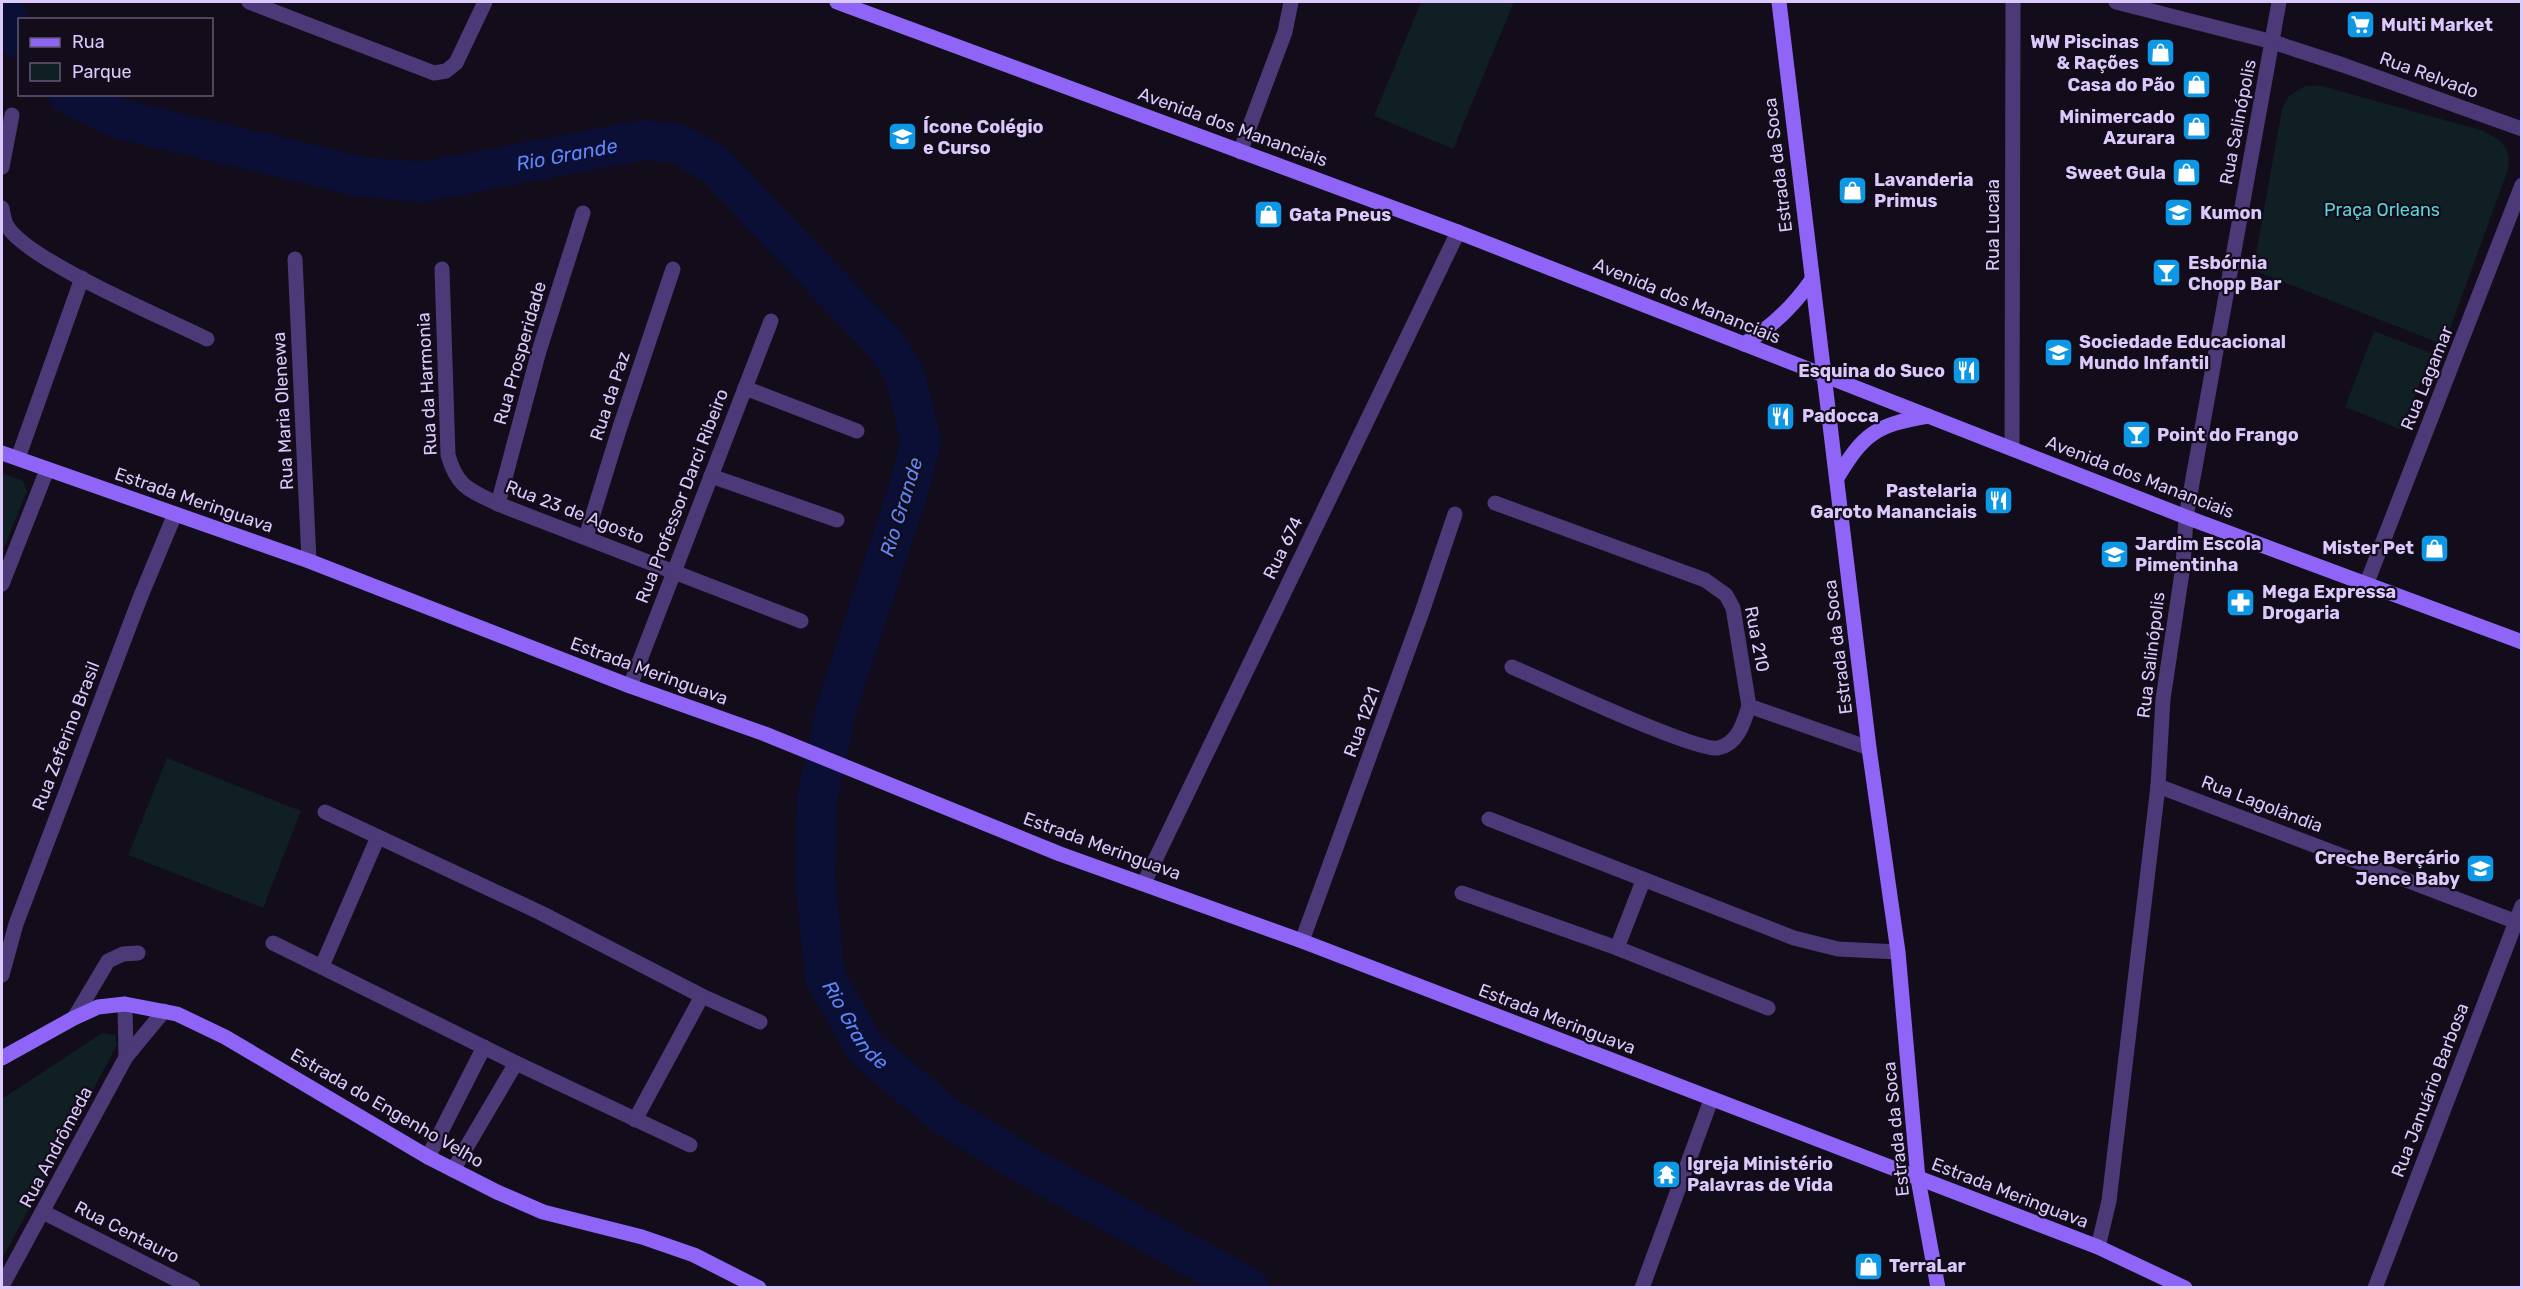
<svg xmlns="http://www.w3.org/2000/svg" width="2523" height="1289" font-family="Rubik,sans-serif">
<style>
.green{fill:#0f1f24}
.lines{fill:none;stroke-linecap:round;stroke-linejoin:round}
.river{stroke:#0b0f35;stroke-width:40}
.street{stroke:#4c3977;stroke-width:15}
.secondary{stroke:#8e65f6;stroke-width:15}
.labels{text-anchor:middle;stroke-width:4.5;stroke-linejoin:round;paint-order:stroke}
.poi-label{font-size:18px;font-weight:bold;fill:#dcc9fc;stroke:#120c1b;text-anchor:start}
.street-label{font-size:18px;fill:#dcc9fc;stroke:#120c1b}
.park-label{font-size:18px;fill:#5ad5d6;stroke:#120c1b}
.water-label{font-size:20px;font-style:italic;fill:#5d87f6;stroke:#120c1b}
</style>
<rect width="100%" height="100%" fill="#120c1b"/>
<g class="green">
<polygon points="1421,2 1514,2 1453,149 1374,116"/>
<path d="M2305 86H2322L2484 131C2503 142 2511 147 2508 170L2444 345 2253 270 2282 109 2289 96Z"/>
<polygon points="2374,331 2431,353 2402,430 2345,407"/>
<polygon points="2,473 23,481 27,491 2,553"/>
<polygon points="167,758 301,811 263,908 128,855"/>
<polygon points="102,1033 115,1035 117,1045 2,1259 2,1099"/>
</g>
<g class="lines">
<g class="river">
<polyline points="2,10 20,39"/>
<path id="s1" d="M68 94 120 119 363 177 422 182 644 140 678 144 714 164 885 344 905 375 921 442 907 494 836 710 817 799 815 879 825 977 866 1049 943 1114 1027 1166 1249 1288"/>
</g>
<g class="street">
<polyline points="249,2 434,73 446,71 456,63 485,2"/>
<polyline points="2116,2 2273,42 2343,65 2522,129"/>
<polyline points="1240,152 1285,32 1291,2"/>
<polyline points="2,167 12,115"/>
<path d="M2 208C3 214 4 221 7 226 28 261 165 318 207 339"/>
<polyline points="295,259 309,561"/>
<path d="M442 269 448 455C457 487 469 490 498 504L801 621"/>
<polyline points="745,388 857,431"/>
<polyline points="2012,448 2013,2"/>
<polyline points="18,458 82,278"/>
<polyline points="711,476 837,520"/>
<polyline points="1495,503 1705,580 1726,595 1733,608 1749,706 1869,748"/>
<polyline points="498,504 539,351 583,213"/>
<polyline points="586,537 619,430 673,269"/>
<polyline points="2,584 47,470"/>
<polyline points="2366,585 2522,185"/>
<path d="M1512 667C1543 680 1695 752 1718 748 1738 744 1744 722 1749 706"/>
<polyline points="630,686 771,321"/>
<polyline points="2158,786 2522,924"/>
<polyline points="325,812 541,913 702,996 760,1022"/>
<polyline points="1489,819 1794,938 1838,949 1898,952"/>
<polyline points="1144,883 1458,232"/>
<polyline points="1462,893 1617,948 1768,1008"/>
<polyline points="1302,941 1422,612 1455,514"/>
<polyline points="273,943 516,1063 690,1145"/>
<polyline points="1617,948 1643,881"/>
<polyline points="322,966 378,837"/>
<polyline points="2,975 16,924 140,598 175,514"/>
<polyline points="125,1004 126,1057"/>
<polyline points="74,1018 108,961 123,954 138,953"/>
<polyline points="635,1120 702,996"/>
<polyline points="428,1157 484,1047"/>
<polyline points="453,1170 516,1063"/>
<polyline points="43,1212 193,1288"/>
<polyline points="2098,1247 2109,1201 2158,786 2163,699 2183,566 2186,517 2279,2"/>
<polyline points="2,1286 126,1057 164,1011"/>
<polyline points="1642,1288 1711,1100"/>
<polyline points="2375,1288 2522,906"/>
</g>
<g class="secondary">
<polyline points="837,2 1458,232 2186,517 2522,642"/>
<polyline points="1779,2 1869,748 1898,952 1918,1179 1938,1288"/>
<path d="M1744 344C1772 327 1792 308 1811 281"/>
<polyline points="2,453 309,561 630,686 765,734 1060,854 1302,941 2098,1247 2185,1288"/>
<path d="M1837 478C1864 433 1876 425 1928 416"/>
<polyline points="2,1058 74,1018 98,1007 125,1004 177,1014 225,1037 428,1157 497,1192 543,1212 642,1237 694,1255 759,1288"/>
</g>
</g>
<defs>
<symbol id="supermarket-square" viewBox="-11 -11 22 22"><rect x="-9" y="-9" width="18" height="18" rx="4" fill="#0d97e4" stroke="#120c1b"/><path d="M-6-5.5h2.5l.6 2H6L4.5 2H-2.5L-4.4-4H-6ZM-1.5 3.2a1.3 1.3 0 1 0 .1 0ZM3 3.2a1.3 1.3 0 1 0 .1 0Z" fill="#fff"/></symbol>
<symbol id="shop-square" viewBox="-11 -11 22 22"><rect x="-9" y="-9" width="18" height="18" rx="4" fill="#0d97e4" stroke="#120c1b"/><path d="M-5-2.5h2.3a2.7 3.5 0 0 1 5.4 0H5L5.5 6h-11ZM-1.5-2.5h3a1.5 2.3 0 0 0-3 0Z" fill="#fff"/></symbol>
<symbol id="school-square" viewBox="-11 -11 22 22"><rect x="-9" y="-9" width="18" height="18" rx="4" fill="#0d97e4" stroke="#120c1b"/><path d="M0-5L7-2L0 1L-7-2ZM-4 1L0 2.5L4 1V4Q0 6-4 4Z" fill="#fff"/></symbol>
<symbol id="bar-square" viewBox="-11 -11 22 22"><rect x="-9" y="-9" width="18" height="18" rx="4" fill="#0d97e4" stroke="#120c1b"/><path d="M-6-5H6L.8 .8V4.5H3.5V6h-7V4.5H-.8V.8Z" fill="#fff"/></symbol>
<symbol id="restaurant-square" viewBox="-11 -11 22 22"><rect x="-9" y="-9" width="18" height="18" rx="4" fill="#0d97e4" stroke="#120c1b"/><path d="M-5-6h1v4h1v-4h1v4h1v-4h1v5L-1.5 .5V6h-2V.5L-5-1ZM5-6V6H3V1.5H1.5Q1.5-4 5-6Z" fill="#fff"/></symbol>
<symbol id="pharmacy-square" viewBox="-11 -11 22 22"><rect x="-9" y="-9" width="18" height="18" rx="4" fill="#0d97e4" stroke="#120c1b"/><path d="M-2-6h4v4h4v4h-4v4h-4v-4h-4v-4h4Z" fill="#fff"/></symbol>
<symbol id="temple-square" viewBox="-11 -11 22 22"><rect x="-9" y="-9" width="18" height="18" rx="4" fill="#0d97e4" stroke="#120c1b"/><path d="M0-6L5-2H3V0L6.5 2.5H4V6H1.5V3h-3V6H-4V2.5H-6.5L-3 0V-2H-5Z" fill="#fff"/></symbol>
</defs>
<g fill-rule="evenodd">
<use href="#supermarket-square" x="2344" y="8" width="33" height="33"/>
<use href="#shop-square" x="2144" y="36" width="33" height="33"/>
<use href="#shop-square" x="2180" y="68" width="33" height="33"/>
<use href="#shop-square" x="2180" y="110" width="33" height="33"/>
<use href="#school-square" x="886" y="120" width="33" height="33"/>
<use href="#shop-square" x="2170" y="156" width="33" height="33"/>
<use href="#shop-square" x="1836" y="174" width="33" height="33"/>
<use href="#school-square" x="2162" y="196" width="33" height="33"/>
<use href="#shop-square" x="1252" y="198" width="33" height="33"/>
<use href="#bar-square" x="2150" y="256" width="33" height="33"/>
<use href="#school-square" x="2042" y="336" width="33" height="33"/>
<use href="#restaurant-square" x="1950" y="354" width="33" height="33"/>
<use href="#restaurant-square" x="1764" y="400" width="33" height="33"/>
<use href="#bar-square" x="2120" y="418" width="33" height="33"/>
<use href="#restaurant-square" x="1982" y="484" width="33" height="33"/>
<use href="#shop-square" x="2418" y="532" width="33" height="33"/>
<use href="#school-square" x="2098" y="538" width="33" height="33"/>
<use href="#pharmacy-square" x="2224" y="586" width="33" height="33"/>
<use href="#school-square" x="2464" y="852" width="33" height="33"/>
<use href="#temple-square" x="1650" y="1158" width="33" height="33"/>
<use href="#shop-square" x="1852" y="1250" width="33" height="33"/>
</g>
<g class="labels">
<g class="poi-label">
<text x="2381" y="31">Multi Market</text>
<text x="2139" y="48" text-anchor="end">WW Piscinas<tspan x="2139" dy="21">&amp; Rações</tspan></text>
<text x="2175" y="91" text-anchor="end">Casa do Pão</text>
<text x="2175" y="123" text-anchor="end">Minimercado<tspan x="2175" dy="21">Azurara</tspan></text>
<text x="923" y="133">Ícone Colégio<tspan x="923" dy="21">e Curso</tspan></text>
<text x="2166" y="179" text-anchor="end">Sweet Gula</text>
<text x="1874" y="186">Lavanderia<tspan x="1874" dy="21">Primus</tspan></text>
<text x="2200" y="219">Kumon</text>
<text x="1289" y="221">Gata Pneus</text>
<text x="2188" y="269">Esbórnia<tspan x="2188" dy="21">Chopp Bar</tspan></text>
<text x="2079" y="348">Sociedade Educacional<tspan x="2079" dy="21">Mundo Infantil</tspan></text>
<text x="1945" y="377" text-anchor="end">Esquina do Suco</text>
<text x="1802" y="422">Padocca</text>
<text x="2157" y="441">Point do Frango</text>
<text x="1977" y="497" text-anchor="end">Pastelaria<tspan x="1977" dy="21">Garoto Mananciais</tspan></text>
<text x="2135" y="550">Jardim Escola<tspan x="2135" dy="21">Pimentinha</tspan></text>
<text x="2414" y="554" text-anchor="end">Mister Pet</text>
<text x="2262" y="598">Mega Expressa<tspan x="2262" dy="21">Drogaria</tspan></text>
<text x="2460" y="864" text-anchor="end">Creche Berçário<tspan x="2460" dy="21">Jence Baby</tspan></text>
<text x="1687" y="1170">Igreja Ministério<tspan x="1687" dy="21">Palavras de Vida</tspan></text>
<text x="1889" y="1272">TerraLar</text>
</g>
<g class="street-label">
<text transform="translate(2429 75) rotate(20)" y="6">Rua Relvado</text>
<text transform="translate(2238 122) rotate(-79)" y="6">Rua Salinópolis</text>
<text transform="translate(1233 127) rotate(20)" y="6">Avenida dos Mananciais</text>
<text transform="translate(1778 165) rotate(-97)" y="6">Estrada da Soca</text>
<text transform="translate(1993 225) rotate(-90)" y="6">Rua Lucaia</text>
<text transform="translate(1687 301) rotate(22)" y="6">Avenida dos Mananciais</text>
<text transform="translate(520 353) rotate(-74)" y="6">Rua Prosperidade</text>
<text transform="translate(2427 378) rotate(-68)" y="6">Rua Lagamar</text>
<text transform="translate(427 384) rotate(-93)" y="6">Rua da Harmonia</text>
<text transform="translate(610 396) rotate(-72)" y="6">Rua da Paz</text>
<text transform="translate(283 411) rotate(-93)" y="6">Rua Maria Olenewa</text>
<text transform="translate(2140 477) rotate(21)" y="6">Avenida dos Mananciais</text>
<text transform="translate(682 496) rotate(-69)" y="6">Rua Professor Darci Ribeiro</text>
<text transform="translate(194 500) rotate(19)" y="6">Estrada Meringuava</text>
<text transform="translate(575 512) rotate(21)" y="6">Rua 23 de Agosto</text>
<text transform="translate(1283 548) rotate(-64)" y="6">Rua 674</text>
<text transform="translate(1757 639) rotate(79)" y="6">Rua 210</text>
<text transform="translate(1838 647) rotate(-97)" y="6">Estrada da Soca</text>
<text transform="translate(2151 655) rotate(-83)" y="6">Rua Salinópolis</text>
<text transform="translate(649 671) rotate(20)" y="6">Estrada Meringuava</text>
<text transform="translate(1362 722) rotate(-70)" y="6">Rua 1221</text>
<text transform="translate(66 736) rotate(-69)" y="6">Rua Zeferino Brasil</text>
<text transform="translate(2262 804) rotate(21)" y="6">Rua Lagolândia</text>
<text transform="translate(1102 846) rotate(20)" y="6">Estrada Meringuava</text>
<text transform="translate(1557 1019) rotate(21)" y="6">Estrada Meringuava</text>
<text transform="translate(2430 1090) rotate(-69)" y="6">Rua Januário Barbosa</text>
<text transform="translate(387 1108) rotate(30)" y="6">Estrada do Engenho Velho</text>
<text transform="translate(1896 1129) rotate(-96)" y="6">Estrada da Soca</text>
<text transform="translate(56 1147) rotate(-62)" y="6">Rua Andrômeda</text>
<text transform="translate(2010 1193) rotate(21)" y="6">Estrada Meringuava</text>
<text transform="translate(127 1232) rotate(27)" y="6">Rua Centauro</text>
</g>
<g class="park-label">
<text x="2382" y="216">Praça Orleans</text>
</g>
<g class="water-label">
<text dy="7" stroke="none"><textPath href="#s1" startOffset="514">Rio Grande</textPath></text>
<text transform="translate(901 507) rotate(-73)" y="7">Rio Grande</text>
<text dy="7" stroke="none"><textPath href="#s1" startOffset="1630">Rio Grande</textPath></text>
</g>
</g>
<rect width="2523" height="1289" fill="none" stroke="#dcc9fc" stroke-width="6"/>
<rect x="18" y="18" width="195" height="78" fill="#120c1b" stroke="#635875" stroke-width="1.5"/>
<rect x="30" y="38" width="30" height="9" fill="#8e65f6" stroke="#635875" stroke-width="1.5"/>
<text x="72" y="48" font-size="18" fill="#dcc9fc">Rua</text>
<rect x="30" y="63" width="30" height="18" fill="#0f1f24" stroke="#635875" stroke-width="1.5"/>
<text x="72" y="78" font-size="18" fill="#dcc9fc">Parque</text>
</svg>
